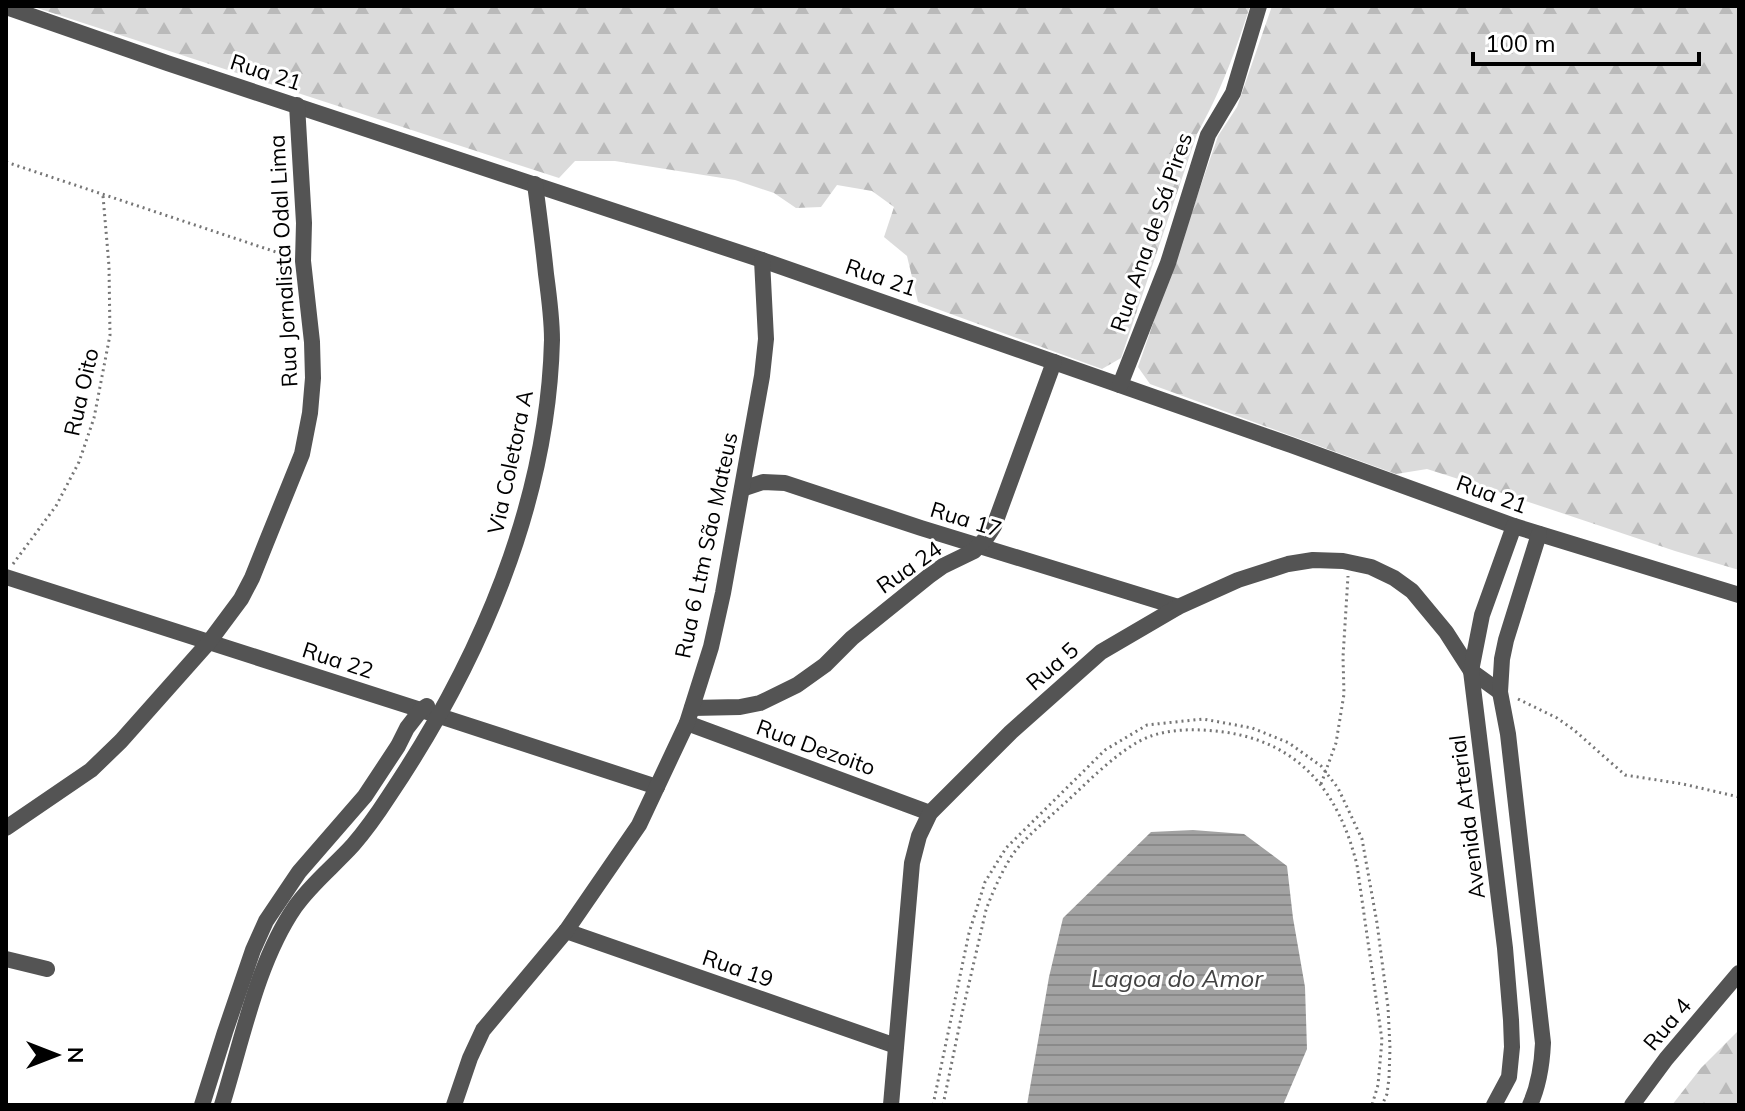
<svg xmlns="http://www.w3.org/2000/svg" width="1745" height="1111" font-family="Mulish,sans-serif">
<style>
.forest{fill:url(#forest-firs)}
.water{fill:url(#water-rules)}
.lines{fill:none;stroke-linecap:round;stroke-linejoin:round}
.path{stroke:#767676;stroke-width:3;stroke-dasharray:2 4;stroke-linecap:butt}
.street{stroke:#545454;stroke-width:16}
.labels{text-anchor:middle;stroke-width:6;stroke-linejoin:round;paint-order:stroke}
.street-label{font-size:22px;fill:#000;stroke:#fff}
.water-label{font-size:24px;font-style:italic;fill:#434343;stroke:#fff}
</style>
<defs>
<pattern id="forest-firs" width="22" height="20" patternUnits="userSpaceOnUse" patternTransform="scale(2)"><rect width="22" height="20" fill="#dbdbdb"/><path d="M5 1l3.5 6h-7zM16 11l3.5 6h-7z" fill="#bababa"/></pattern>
<pattern id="water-rules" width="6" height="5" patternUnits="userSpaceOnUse" patternTransform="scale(2)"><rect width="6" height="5" fill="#a2a2a2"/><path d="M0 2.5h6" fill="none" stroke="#8a8a8a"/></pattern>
</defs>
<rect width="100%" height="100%" fill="#fff"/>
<g class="forest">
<path d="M31 6H1250C1235 53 1221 91 1197 134L1121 358 1102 369 918 302 907 256 884 237 894 207 872 191 837 185 821 207 796 208 774 193 735 180 615 161H575L559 178Z"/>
<polygon points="1272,6 1739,6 1739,570 1675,551 1493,490 1427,469 1396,474 1150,384 1138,367 1218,136 1237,107"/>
<polygon points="1739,1030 1739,1105 1672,1105 1701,1068"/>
</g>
<polygon class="water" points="1193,830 1244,834 1287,866 1293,918 1305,987 1307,1049 1283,1105 1027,1105 1049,977 1063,918 1151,832"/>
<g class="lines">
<g class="path">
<polyline points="6,162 288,256"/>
<polyline points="13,564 56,506 79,462 94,418 110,335 109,266 103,196"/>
<polyline points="1518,699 1557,718 1574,730 1625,775 1683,784 1739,797"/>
<polyline points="1321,784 1336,743 1344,694 1343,657 1348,576"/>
<polyline points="933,1105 969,933 985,882 1006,848 1105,750 1147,725 1203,719 1252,728 1289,743 1321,766 1338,788 1362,839 1377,923 1388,1007 1390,1048 1389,1078 1387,1094 1382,1105"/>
<path d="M943 1105 961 1018 986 910C992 893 1005 864 1016 850 1030 833 1049 818 1065 803 1088 782 1122 746 1151 736 1175 728 1200 729 1224 732 1301 743 1339 793 1357 865L1382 1040 1378 1085 1372 1105"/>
</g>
<g class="street">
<polyline points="6,7 167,63 762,260 1291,445 1514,526 1739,595"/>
<polyline points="1120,385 1168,263 1208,135 1233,93 1259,6"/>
<polyline points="742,489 763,482 785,483 921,528 1178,607"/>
<polyline points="6,577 421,710 657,787"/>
<polyline points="692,708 740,707 760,703 797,685 825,665 852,638 929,576 943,566 974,551 987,537 994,526 1054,362"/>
<polyline points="687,723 930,813"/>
<polyline points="6,828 91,770 121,741 209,642 241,599 252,578 266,543 302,454 310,413 313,378 312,342 303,261 304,223 297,105"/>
<polyline points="566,931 896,1046"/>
<polyline points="6,959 47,969"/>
<polyline points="202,1105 225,1032 253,950 266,921 299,872 365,796 398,746 407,728 421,710 427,706"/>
<path d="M222 1105C242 1041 257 962 295 907 311 884 334 866 353 845 366 830 378 813 389 796 479 662 548 504 552 340 552 318 549 296 546 274 543 244 539 214 535 184"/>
<polyline points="454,1105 470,1058 483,1030 566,931 639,825 687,723 711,647 723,593 762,376 766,339 762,260"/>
<polyline points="891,1105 912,863 919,836 930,813 1011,732 1101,652 1178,607 1238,580 1288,564 1313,560 1343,561 1371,567 1394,578 1412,591 1446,632 1471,671 1500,692"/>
<polyline points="1494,1105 1509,1077 1512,1047 1511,1020 1505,948 1471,671 1482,615 1514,526"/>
<path d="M1530 1105C1539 1085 1542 1065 1543 1043L1508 734 1500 692 1502 659 1506 640 1539 534"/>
<polyline points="1632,1105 1666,1059 1739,973"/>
</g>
</g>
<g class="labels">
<g class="street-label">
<text transform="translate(266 72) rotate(18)" y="8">Rua 21</text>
<text transform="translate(1151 232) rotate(-71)" y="8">Rua Ana de Sá Pires</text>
<text transform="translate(283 261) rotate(-93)" y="8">Rua Jornalista Odal Lima</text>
<text transform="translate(881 277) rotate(19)" y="8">Rua 21</text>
<text transform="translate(81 392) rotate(-77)" y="8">Rua Oito</text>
<text transform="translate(510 462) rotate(-78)" y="8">Via Coletora A</text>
<text transform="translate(1492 494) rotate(20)" y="8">Rua 21</text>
<text transform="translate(966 519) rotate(17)" y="8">Rua 17</text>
<text transform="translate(706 545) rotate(-78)" y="8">Rua 6 Ltm São Mateus</text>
<text transform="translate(909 567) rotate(-35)" y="8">Rua 24</text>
<text transform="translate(338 660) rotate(18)" y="8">Rua 22</text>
<text transform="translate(1052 666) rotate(-41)" y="8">Rua 5</text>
<text transform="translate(816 747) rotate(20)" y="8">Rua Dezoito</text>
<text transform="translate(1467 817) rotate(-97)" y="8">Avenida Arterial</text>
<text transform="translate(738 968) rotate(19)" y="8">Rua 19</text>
<text transform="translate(1667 1024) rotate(-50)" y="8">Rua 4</text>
</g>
<g class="water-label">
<text x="1177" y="987">Lagoa do Amor</text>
</g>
</g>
<rect width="1745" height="1111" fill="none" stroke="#000000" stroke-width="16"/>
<g transform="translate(56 1055) rotate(90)" stroke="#ffffff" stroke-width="6" paint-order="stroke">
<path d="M0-6L14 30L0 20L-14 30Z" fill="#000000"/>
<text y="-12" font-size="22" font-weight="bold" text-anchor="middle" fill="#000000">N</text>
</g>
<path d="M1473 52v12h226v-12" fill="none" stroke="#000000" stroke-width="4"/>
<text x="1485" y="52" font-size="24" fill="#000000" stroke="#ffffff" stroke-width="6" paint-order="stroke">100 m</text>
</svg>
